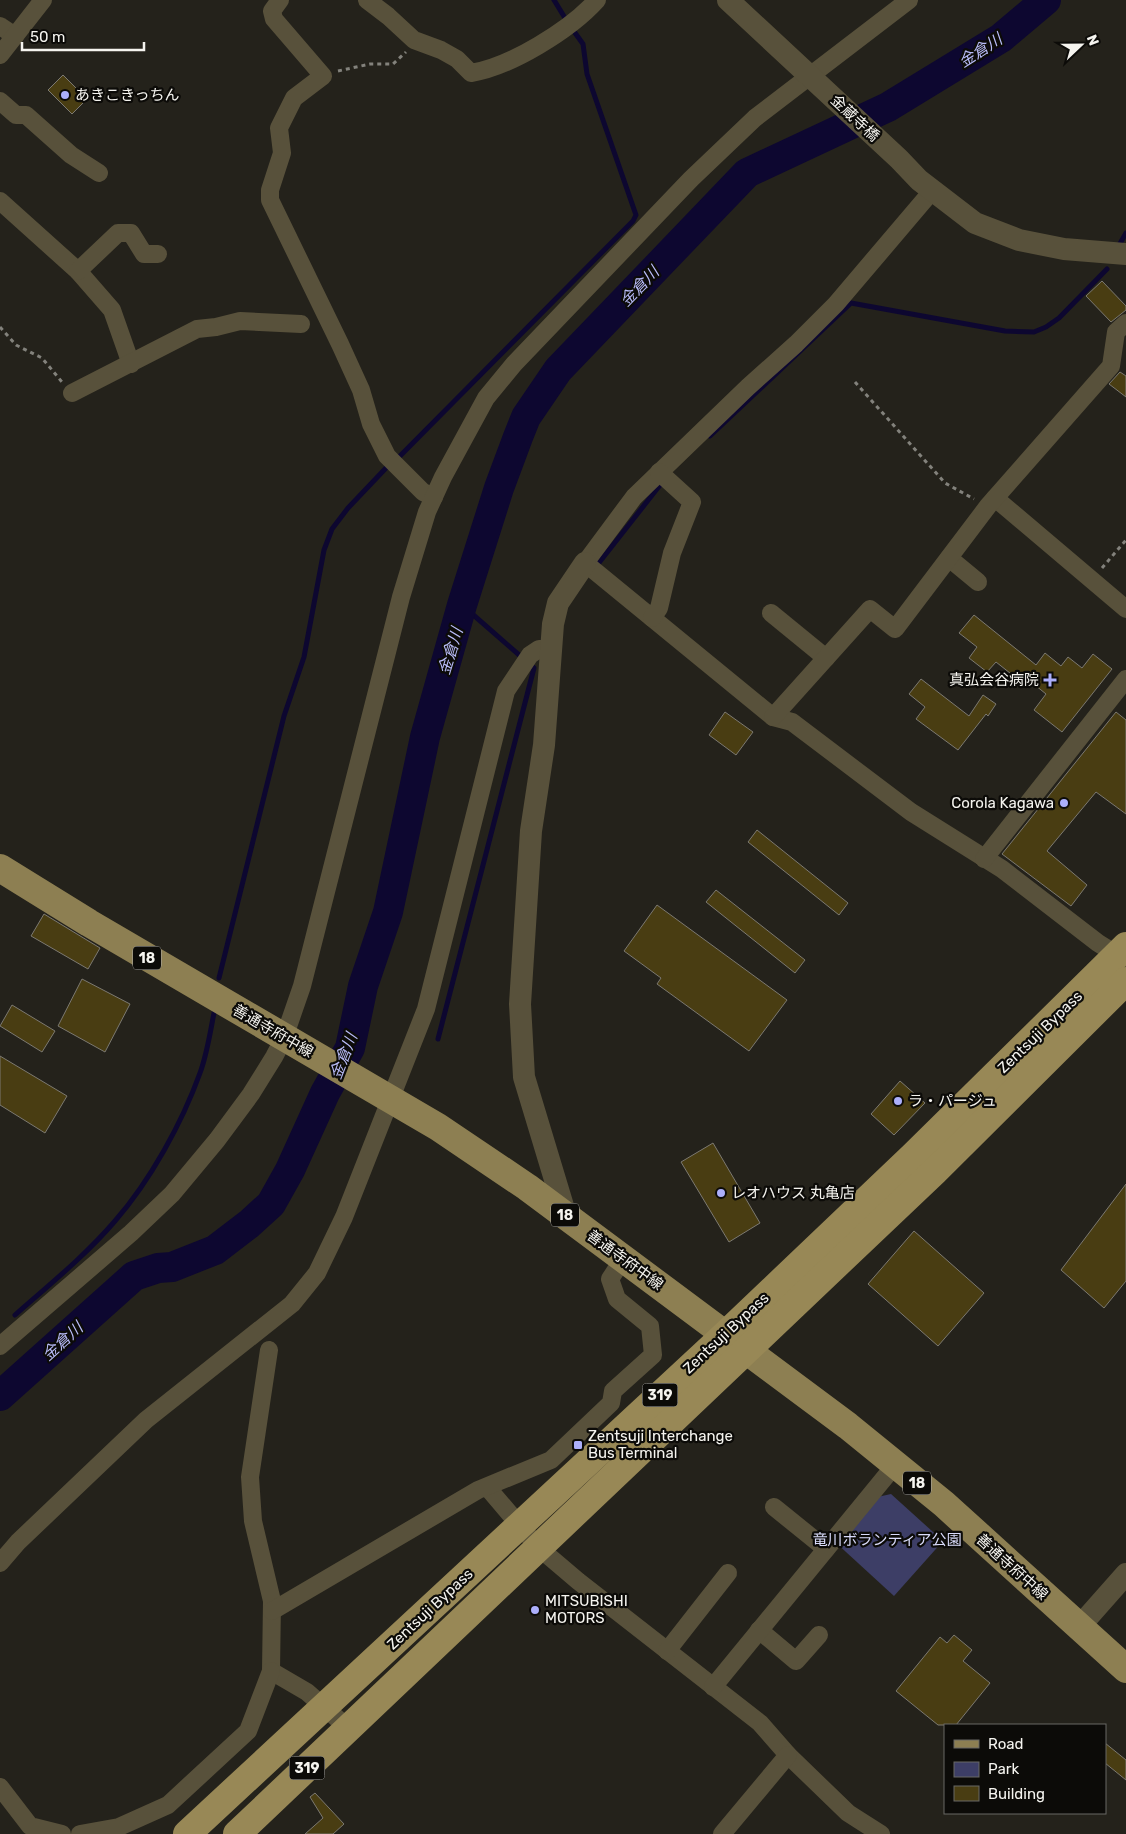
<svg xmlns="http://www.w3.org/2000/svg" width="1126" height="1834" font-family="Rubik,'Noto Sans JP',sans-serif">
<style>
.green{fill:#3d3e66}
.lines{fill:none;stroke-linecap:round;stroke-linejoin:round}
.stream{stroke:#0d0730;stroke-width:5}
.river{stroke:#0d0730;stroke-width:30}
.building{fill:#493d12;stroke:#7c7971}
.path{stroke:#83827c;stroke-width:3;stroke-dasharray:4 4;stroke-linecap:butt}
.minor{stroke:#58513b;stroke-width:18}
.tertiary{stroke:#58513b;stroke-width:22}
.primary{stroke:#8d7f52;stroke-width:28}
.trunk{stroke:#988856;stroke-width:28}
.poi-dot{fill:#acaffb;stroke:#0c0b08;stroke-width:2}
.labels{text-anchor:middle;stroke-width:4.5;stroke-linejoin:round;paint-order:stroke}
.shield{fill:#0c0b08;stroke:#afaeaa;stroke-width:1}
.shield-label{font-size:14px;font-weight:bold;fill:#f5f4ef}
.poi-label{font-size:15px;fill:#f5f4ef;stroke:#0c0b08;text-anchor:start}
.street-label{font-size:15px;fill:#f5f4ef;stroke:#0c0b08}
.park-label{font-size:15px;fill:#d9dbfa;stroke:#0c0b08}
.water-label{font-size:16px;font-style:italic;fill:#b8bbf7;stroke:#0c0b08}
</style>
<rect width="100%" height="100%" fill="#24221b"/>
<polygon class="green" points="891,1494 943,1541 894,1596 834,1541 873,1498"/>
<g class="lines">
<g class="stream">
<polyline points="554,0 565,18"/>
<polyline points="1118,247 1126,233"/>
<polyline points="710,436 851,303 1005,331 1034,332 1046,327 1059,318 1107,269"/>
<polyline points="398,458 633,221 636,215 587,74 583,44 573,30"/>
<polyline points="598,564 664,480"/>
<polyline points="219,978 284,716 304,657 324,550 332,529 348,508 386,468"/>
<polyline points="438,1039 534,668 462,605"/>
<path d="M15 1315C49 1285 85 1256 115 1221 150 1181 182 1123 200 1073 207 1054 210 1033 214 1013"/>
</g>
<polyline class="river" points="0,1396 134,1276 158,1268 172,1267 215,1250 249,1224 271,1204 290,1170 325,1093 350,1048 363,986 388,912 425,737 462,605 499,488 518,437 526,417 558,370 747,173 888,107 1001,38 1046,0"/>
</g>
<g class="building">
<polygon points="63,75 87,99 72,114 48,90"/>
<polygon points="1102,281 1126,306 1126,310 1111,322 1086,296"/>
<polygon points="1120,372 1126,376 1126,397 1109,384"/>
<polygon points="974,615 1036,665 1045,653 1061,666 1068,657 1082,668 1093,654 1112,669 1062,732 1034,710 1046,694 1019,672 1015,677 996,662 987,672 969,658 977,647 959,633"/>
<polygon points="921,679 969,716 983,695 996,704 988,716 986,714 958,750 916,719 925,707 909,694"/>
<polygon points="725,712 753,732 736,755 709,735"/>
<polygon points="1116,712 1126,720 1126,814 1096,792 1047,851 1087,885 1071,906 1002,854"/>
<polygon points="757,830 848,903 839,915 748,842"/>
<polygon points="716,890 805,960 795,973 706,902"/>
<polygon points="657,905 787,1000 749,1051 657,984 661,978 624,951"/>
<polygon points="44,914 100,948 88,969 31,936"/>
<polygon points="82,979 130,1004 105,1052 58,1026"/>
<polygon points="12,1005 55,1031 42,1052 0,1026"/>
<polygon points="0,1056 67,1096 45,1133 0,1105"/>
<polygon points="900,1081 925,1103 894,1135 871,1114"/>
<polygon points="713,1143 760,1223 729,1242 681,1162"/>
<polygon points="1126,1184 1126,1281 1104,1308 1061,1270"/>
<polygon points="914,1231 984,1293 938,1346 868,1284"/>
<polygon points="954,1635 972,1650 963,1661 990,1683 956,1725 938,1725 896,1691 940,1637 947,1643"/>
<polygon points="1105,1743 1126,1760 1126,1780 1105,1763"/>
<polygon points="315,1793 344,1824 333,1834 305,1834 323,1818 310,1797"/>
</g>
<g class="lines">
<g class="path">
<polyline points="338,71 370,64 393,64 406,52"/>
<polyline points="0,327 16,345 42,358 62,382"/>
<polyline points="855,382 945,483 974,499"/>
<polyline points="1102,568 1126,540"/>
</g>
<g class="minor">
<polyline points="280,0 272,11 274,19 323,76 294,98 279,128 282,153 270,190 270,200 340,344 361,390 371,424 387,456 423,492 434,497"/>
<path d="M367 0 388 16 414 40 441 50 457 59 471 73C510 67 570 30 597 0"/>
<polyline points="0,26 15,36"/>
<polyline points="0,55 43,0"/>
<polyline points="0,101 16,115 26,115 71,155 99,173"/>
<polyline points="932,191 836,304 796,344 748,387 634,497 585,563 773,717 792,722 911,812 1002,869 1098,943 1124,959"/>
<polyline points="0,201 78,271 112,310 131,364"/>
<polyline points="78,271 118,233 131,233 144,254 158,254"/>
<polyline points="72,393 197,329 216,327 240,321 301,324"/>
<polyline points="995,498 1126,609"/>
<polyline points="949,558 978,582"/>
<polyline points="771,613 826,658"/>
<polyline points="652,618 659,608 672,553 692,502 659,472"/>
<polyline points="773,717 870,609 895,629 988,506 1111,366 1116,332 1126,323"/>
<polyline points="984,859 1126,679"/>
<polyline points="0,1346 131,1233 172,1194 217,1140 251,1094 274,1057 284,1038 302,986 401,597 427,512 443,477 486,398 514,364 691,179 755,118 909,0"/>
<polyline points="269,1350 250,1477 253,1521 272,1601 271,1671 307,1692 348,1728"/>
<polyline points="487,1487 538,1547 578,1581 760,1723 788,1755 848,1813 881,1834"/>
<polyline points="774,1507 826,1549"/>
<polyline points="0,1563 18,1542 146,1420 292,1304 317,1273 344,1217 426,1009 506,691 530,655 539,649 551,649"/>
<polyline points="272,1611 478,1490 551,1460 611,1403 613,1391 653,1355 650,1326 617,1299 610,1279 623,1259"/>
<polyline points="759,1630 796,1661 819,1635"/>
<polyline points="667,1651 728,1573"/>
<polyline points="713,1687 895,1465"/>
<polyline points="0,1787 30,1826 62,1834"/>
<polyline points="80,1834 119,1827 168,1805 248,1731 271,1671"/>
<polyline points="722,1834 788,1755"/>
</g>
<g class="tertiary">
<polyline points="728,0 899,159 919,180 975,223 1019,240 1064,249 1126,254"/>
<polyline points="566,1216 524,1077 520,1004 531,831 544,745 553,624 558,603 585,563"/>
<polyline points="1080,1626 1126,1574"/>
</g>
<polyline class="primary" points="0,868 89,923 438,1127 527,1187 848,1426 944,1504 1126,1669"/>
<g class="trunk">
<polyline points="187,1834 726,1334 913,1156 1126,946"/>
<polyline points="237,1834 935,1171 1126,981"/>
</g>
</g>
<g class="poi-dot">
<circle cx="65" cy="95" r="5"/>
<path d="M1047.5 672.5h5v5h5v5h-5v5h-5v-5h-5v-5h5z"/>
<circle cx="1064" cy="803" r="5"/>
<circle cx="898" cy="1101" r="5"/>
<circle cx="721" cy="1193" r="5"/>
<rect x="573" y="1440" width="10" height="10" rx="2.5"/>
<circle cx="535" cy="1610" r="5"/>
</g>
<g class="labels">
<g class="shield">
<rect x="133" y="946.5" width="28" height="23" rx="4"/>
<rect x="551" y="1203.5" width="28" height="23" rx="4"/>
<rect x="642.5" y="1383.5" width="35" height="23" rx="4"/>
<rect x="903" y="1471.5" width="28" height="23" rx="4"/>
<rect x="289.5" y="1756.5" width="35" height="23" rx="4"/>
</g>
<g class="shield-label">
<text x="147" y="963">18</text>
<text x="565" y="1220">18</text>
<text x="660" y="1400">319</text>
<text x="917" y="1488">18</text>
<text x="307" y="1773">319</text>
</g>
<g class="poi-label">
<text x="75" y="100">あきこきっちん</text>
<text x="1039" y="685" text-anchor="end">真弘会谷病院</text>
<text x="1054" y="808" text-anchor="end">Corola Kagawa</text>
<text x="908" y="1106">ラ・パージュ</text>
<text x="731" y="1198">レオハウス 丸亀店</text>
<text x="588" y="1441">Zentsuji Interchange<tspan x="588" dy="17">Bus Terminal</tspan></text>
<text x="545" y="1606">MITSUBISHI<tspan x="545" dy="17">MOTORS</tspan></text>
</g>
<g class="street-label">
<text transform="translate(855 118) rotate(43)" y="5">金蔵寺橋</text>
<text transform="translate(273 1031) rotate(30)" y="5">善通寺府中線</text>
<text transform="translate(1040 1032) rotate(-44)" y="5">Zentsuji Bypass</text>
<text transform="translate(625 1260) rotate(36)" y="5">善通寺府中線</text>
<text transform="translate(726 1333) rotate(-43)" y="5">Zentsuji Bypass</text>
<text transform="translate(1012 1567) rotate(42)" y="5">善通寺府中線</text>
<text transform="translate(430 1609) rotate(-43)" y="5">Zentsuji Bypass</text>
</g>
<g class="park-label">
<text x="887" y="1545">竜川ボランティア公園</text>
</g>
<g class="water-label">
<text transform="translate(980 50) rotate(-33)" y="6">金倉川</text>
<text transform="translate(639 286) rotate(-46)" y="6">金倉川</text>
<text transform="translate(450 651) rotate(-73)" y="6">金倉川</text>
<text transform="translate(343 1056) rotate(-69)" y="6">金倉川</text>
<text transform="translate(62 1341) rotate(-42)" y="6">金倉川</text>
</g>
</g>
<rect x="944" y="1724" width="162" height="90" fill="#0c0b08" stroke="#696864"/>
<rect x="954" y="1740" width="25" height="8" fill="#8d7f52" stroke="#696864"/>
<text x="988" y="1749" font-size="15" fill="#f5f4ef">Road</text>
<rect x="954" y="1762" width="25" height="15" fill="#3d3e66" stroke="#696864"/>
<text x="988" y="1774" font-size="15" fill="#f5f4ef">Park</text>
<rect x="954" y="1786" width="25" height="15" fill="#493d12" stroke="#696864"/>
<text x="988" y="1799" font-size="15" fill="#f5f4ef">Building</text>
<g transform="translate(1081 45) rotate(68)" stroke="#0c0b08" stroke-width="4" paint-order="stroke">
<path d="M0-4L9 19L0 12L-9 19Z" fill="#f5f4ef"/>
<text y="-8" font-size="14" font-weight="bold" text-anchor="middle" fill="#f5f4ef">N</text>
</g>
<path d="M22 42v8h122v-8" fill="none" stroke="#f5f4ef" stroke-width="2.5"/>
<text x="30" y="42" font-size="15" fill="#f5f4ef" stroke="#0c0b08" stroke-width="4" paint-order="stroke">50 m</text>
</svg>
